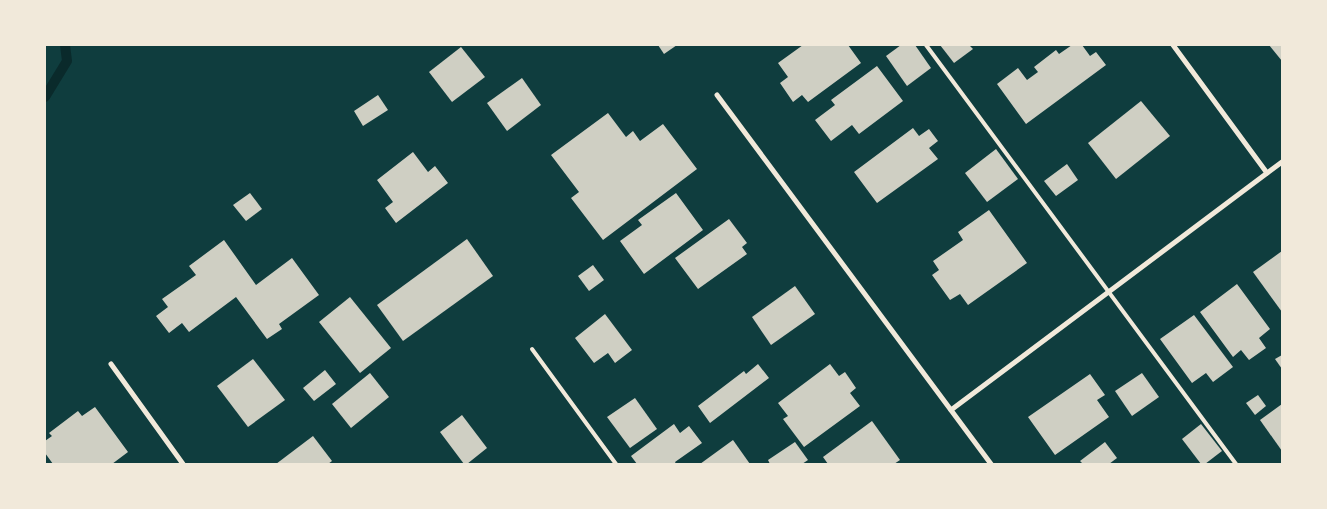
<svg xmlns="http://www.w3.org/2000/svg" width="1327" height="509" font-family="'Asap Condensed',sans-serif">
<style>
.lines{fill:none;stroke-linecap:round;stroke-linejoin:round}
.stream{stroke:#0a2a2b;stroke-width:10}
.building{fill:#cfcfc3}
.service{stroke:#f1e9da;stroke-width:4}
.minor{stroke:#f1e9da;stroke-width:5}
</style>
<rect width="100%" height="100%" fill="#0f3d3e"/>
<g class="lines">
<polyline class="stream" points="45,97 67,61 65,45"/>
</g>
<g class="building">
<polygon points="658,45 677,45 664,54"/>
<polygon points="803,45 848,45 861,63 808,102 802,95 793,102 780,83 788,77 778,63"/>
<polygon points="901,45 915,45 931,68 907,86 886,56"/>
<polygon points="940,45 969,45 973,49 954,63"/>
<polygon points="1072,45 1082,45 1090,56 1096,52 1106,65 1026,124 997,84 1018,68 1027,80 1038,72 1034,67 1056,50 1059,54"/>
<polygon points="1269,45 1282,45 1282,61"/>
<polygon points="461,47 485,77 452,102 429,72"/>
<polygon points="877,66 903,101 859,134 852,125 831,141 815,120 835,105 831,100"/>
<polygon points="522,78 541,105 507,131 487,103"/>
<polygon points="378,95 388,110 363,126 354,111"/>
<polygon points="1141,101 1170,136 1116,179 1088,143"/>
<polygon points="608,113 626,137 633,131 640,141 663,124 697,169 603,240 571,198 579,192 551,155"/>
<polygon points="913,128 919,136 929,129 938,141 929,148 938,159 877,203 854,172"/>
<polygon points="996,149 1018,179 987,202 965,173"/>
<polygon points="413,152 428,172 435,166 448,183 396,223 385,208 393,202 377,180"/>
<polygon points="1067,164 1078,180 1056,196 1044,181"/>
<polygon points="250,193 262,209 246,221 233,205"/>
<polygon points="676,193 703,230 644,274 620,241 642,225 638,220"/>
<polygon points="989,210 1027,263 968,305 960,294 950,300 932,275 939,270 933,261 963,240 958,232"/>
<polygon points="729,219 747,243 742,247 747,254 698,289 675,258"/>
<polygon points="467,239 493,276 403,341 377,305"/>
<polygon points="224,240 256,285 292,258 319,295 279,324 282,329 267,339 236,297 189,332 182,323 169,333 156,316 168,307 162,299 196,275 189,266"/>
<polygon points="1282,251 1282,312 1253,272"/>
<polygon points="593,265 604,280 589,291 578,276"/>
<polygon points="1237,284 1270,329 1259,338 1266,348 1249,360 1241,350 1233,357 1200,312"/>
<polygon points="795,286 815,314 771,345 752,317"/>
<polygon points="350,297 391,348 360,373 319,322"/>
<polygon points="605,314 632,350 615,363 608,353 594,363 575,338"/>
<polygon points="1194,315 1233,367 1213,382 1206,373 1192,383 1160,339"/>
<polygon points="1282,355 1282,369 1275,359"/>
<polygon points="253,359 285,400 248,427 217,386"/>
<polygon points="758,364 769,378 710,423 698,406 744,371 746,374"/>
<polygon points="830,364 839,376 845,372 856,388 850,393 860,406 804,447 783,419 788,416 778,403"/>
<polygon points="325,370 336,384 314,401 303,388"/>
<polygon points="370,373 389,397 351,428 332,404"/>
<polygon points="1142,373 1159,397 1132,416 1115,391"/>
<polygon points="1090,374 1105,395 1097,400 1109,417 1055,455 1028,417"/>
<polygon points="1258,395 1266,406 1255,415 1246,403"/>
<polygon points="635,398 657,429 630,448 607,417"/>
<polygon points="1282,404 1282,451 1260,420"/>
<polygon points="95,407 128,452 112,464 53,464 45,453 45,441 52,436 49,433 78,411 82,416"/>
<polygon points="462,415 487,448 467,464 464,464 440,432"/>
<polygon points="872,421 900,460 894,464 828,464 823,457"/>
<polygon points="674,424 680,433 689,426 702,443 675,462 676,464 637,464 631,456"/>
<polygon points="1201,424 1222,451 1205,464 1201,464 1182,439"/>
<polygon points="313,436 332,461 328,464 276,464"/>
<polygon points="733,440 750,464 700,464"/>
<polygon points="795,442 808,460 802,464 770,464 768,460"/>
<polygon points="1105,442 1117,458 1109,464 1083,464 1080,461"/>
</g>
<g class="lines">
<g class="service">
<polyline points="926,45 1236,464"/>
<polyline points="532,349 616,464"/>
</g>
<g class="minor">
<polyline points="1173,45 1267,173"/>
<polyline points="717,95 991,464"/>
<polyline points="111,364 183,464"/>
<polyline points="951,410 1282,162"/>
</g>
</g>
<rect width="1327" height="509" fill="none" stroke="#f1e9da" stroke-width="92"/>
</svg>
